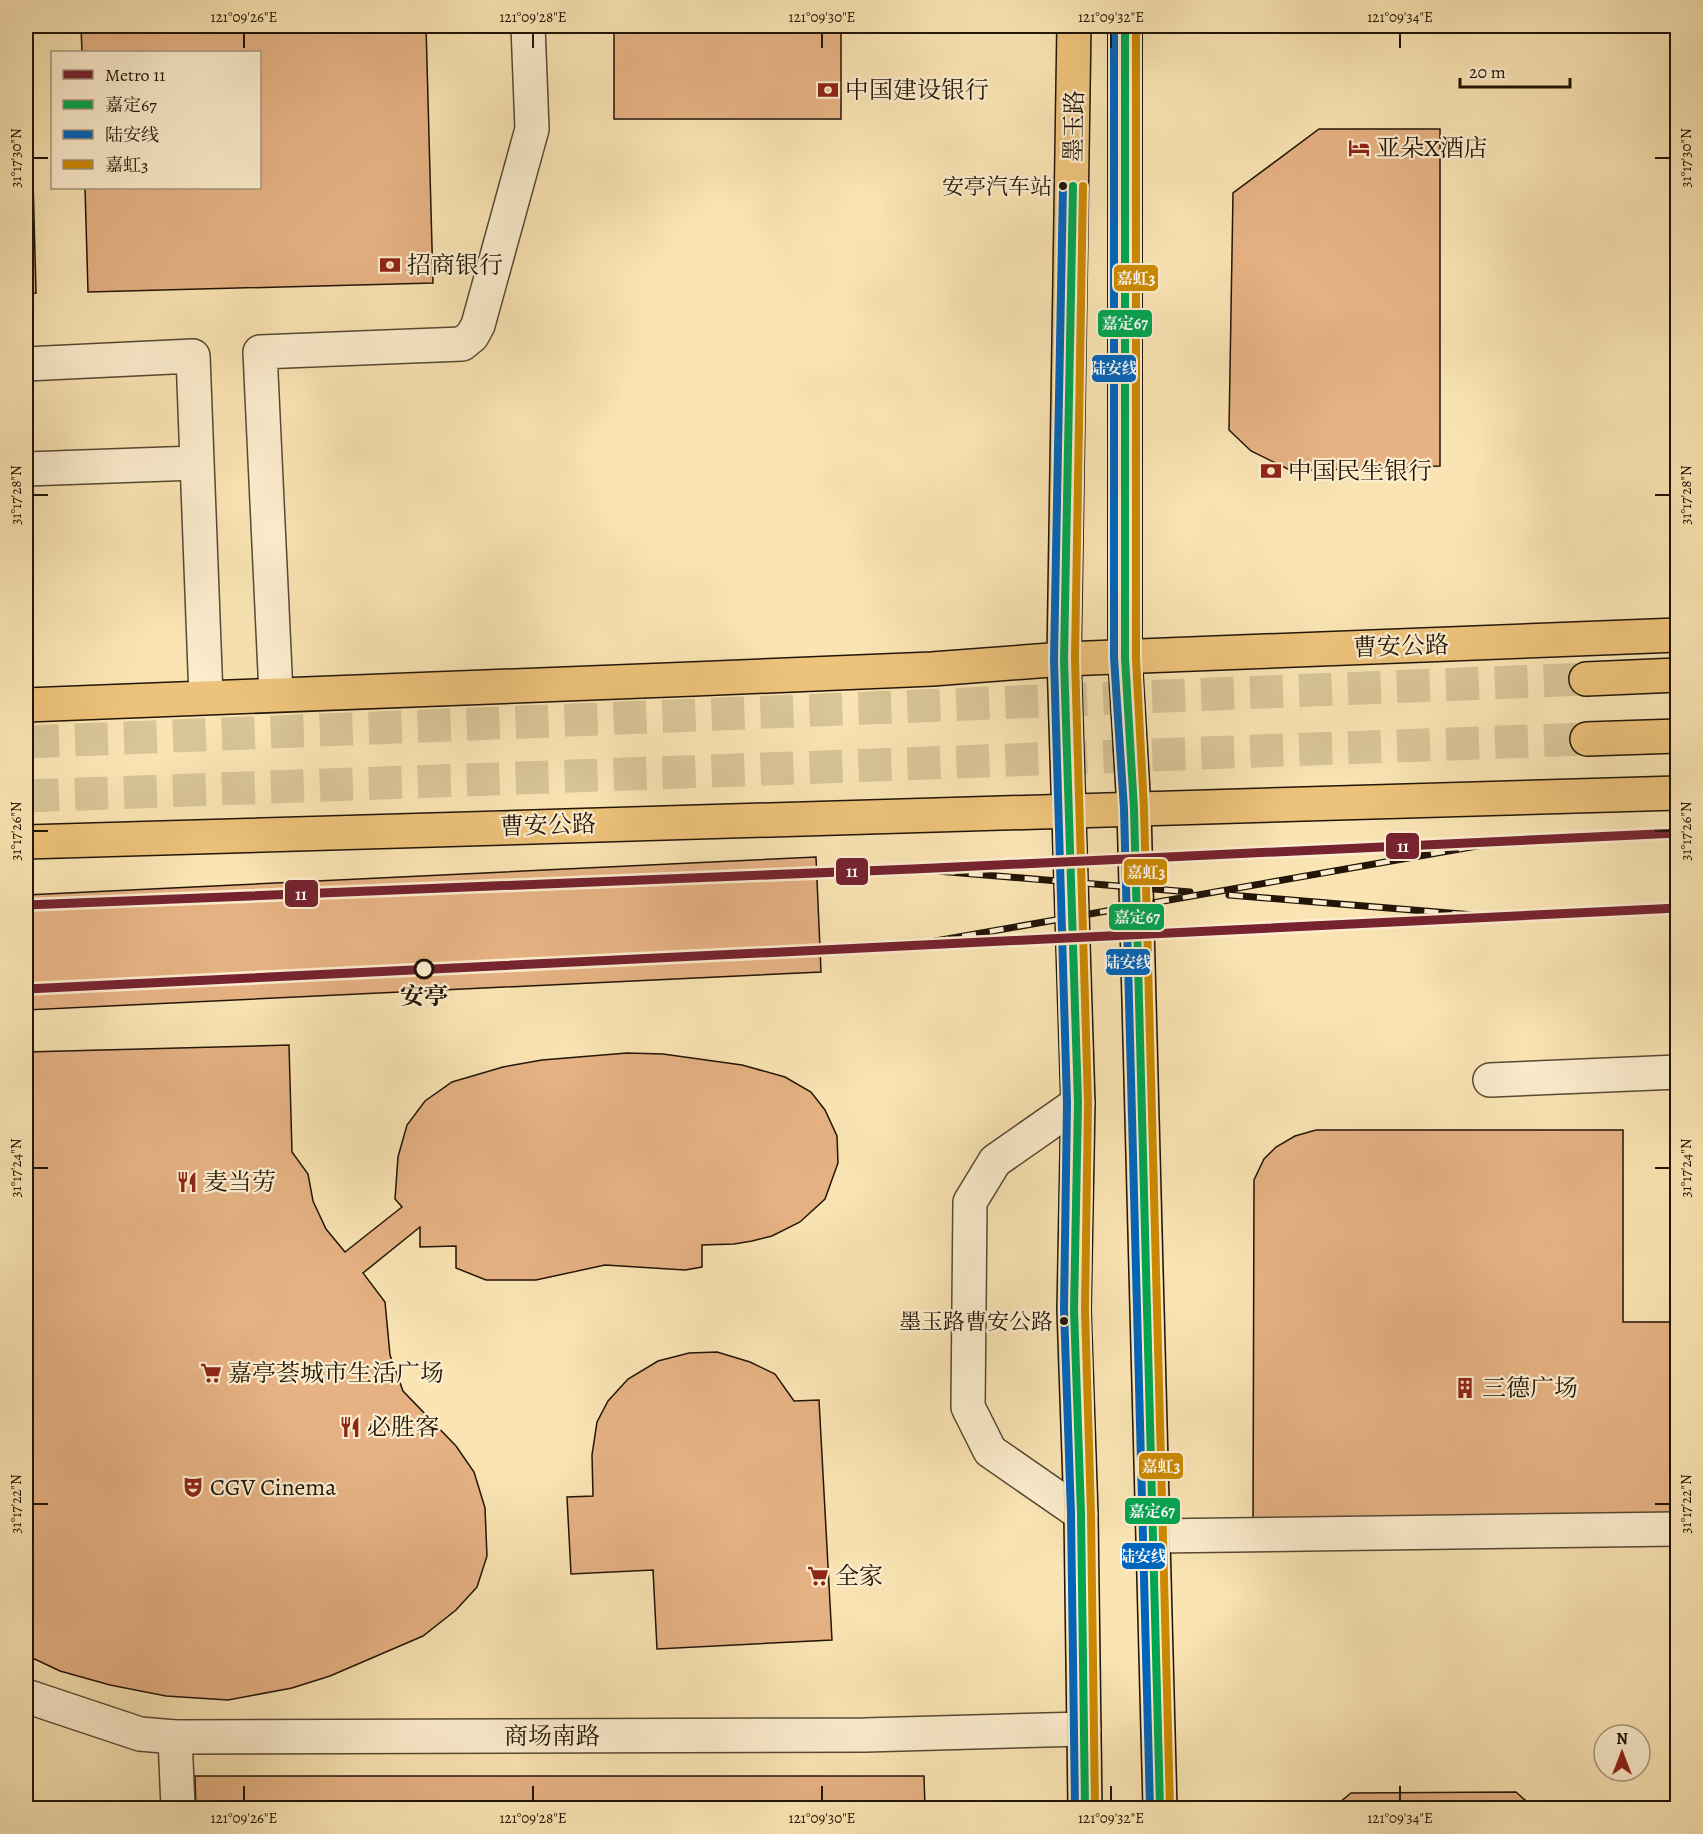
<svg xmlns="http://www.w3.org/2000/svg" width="1703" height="1834" font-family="Alegreya,'Noto Serif SC',serif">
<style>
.building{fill:#e6b284;stroke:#211507;stroke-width:1.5}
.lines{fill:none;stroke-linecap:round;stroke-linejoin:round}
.highway-tunnel{stroke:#d9c599;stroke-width:33;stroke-dasharray:33 16;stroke-linecap:butt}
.minor-casing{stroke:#574932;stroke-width:36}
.major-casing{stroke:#211507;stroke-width:36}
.highway-casing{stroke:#211507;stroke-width:36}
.minor{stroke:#fcedce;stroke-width:33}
.major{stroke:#edc27a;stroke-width:33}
.highway{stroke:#edc27a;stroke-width:33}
.rail-casing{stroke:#211507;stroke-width:7}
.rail{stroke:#fcedce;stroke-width:4.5;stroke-dasharray:14;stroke-linecap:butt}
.bus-1-casing{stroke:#fcedce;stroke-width:12}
.bus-2-casing{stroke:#fcedce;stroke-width:12}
.bus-3-casing{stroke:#fcedce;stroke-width:12}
.bus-1{stroke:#00a651;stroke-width:8}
.bus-2{stroke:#0065bd;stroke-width:8}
.bus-3{stroke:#cc8901;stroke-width:8}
.metro-1-casing{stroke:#fcedce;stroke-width:14}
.metro-1{stroke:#76232f;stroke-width:9}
.ticks{fill:none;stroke:#211507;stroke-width:2}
.bus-dot{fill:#211507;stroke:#fcedce;stroke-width:2}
.stop-dot{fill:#fcedce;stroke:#211507;stroke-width:3}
.labels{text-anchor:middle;stroke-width:4.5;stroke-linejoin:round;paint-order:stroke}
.bus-label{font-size:22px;fill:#211507;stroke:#fcedce;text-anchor:end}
.poi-label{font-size:24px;fill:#211507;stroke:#fcedce;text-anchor:start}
.street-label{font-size:24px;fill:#211507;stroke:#fcedce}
.stop-label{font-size:24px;font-weight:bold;fill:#211507;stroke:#fcedce}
.line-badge{stroke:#fcedce;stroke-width:2}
.badge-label{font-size:16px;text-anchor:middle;font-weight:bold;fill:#fff}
.neatline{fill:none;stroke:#211507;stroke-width:2}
.ticks-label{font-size:15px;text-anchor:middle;fill:#211507}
</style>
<rect width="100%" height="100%" fill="#fae4b3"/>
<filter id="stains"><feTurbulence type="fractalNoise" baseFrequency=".00333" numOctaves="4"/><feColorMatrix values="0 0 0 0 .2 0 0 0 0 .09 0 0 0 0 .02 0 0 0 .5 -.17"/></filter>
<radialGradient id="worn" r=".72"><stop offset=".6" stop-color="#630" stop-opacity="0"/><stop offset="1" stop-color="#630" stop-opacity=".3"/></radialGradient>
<g class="building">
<polygon points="26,26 29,26 36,293 26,294"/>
<polygon points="81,26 426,26 433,283 88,292 85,188 260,188 260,52 82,52"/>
<rect x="614" y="26" width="227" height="93"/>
<polygon points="1319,129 1440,129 1440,466 1292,471 1251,451 1229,430 1233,193"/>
<polygon points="816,857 821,972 26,1010 26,895"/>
<polygon points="289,1045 292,1152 308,1174 313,1201 326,1229 345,1252 402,1207 395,1199 398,1157 407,1125 425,1101 452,1082 503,1067 542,1060 627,1053 663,1054 742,1065 785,1077 811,1092 825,1110 837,1136 838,1163 825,1199 800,1222 772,1236 752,1241 734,1244 702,1245 702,1267 685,1270 605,1265 536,1280 486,1280 456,1268 456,1246 420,1247 420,1227 363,1273 385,1302 390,1355 403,1391 456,1446 474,1472 485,1508 487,1556 477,1587 456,1610 423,1636 330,1676 292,1688 228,1700 166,1696 110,1685 60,1671 26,1655 26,1052"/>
<polygon points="1316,1130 1623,1130 1623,1322 1678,1322 1678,1522 1253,1522 1254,1180 1264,1159 1276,1147 1295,1136"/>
<polygon points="717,1352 750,1362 775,1374 794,1401 819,1400 832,1640 657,1649 653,1570 571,1574 567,1497 593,1496 592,1455 597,1422 608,1401 628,1379 658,1361 689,1353"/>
<polygon points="195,1776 924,1776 925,1808 196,1808"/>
<polygon points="1516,1792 1534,1808 1333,1808 1351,1793"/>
</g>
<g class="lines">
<g class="highway-tunnel">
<polyline points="26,742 1586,679"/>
<polyline points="26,796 1587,739"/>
</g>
<defs>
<g id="minor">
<polyline points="26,364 193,356 206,697"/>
<polyline points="26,469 196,463"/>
<polyline points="276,694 260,352 462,344 472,336 478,325 532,129 528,26"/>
<polyline points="1490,1080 1678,1072"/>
<polyline points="1078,1103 995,1161 970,1202 968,1407 990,1451 1081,1514"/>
<polyline points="1154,1536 1678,1529"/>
<polyline points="26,1696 140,1734 175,1737 865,1735 1084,1729"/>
<polyline points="175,1737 178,1808"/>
</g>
<g id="major">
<polyline points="1074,26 1064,659 1078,1103 1074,1310 1081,1514 1085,1808"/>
<polyline points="1125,26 1125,658 1134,809 1160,1808"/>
<polyline points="26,705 693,679 932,669 1064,659 1678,635"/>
<polyline points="26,842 1678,793"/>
</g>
<g id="highway">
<polyline points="1586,679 1678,675"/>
<polyline points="1587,739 1678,736"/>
</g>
</defs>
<use href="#minor" class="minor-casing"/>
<use href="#major" class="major-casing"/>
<use href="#highway" class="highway-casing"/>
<use href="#minor" class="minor"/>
<use href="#major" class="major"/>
<use href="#highway" class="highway"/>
<defs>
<g id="rail">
<polyline points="913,869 1190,892"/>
<polyline points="1229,895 1498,917"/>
<polyline points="907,946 1494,843"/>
</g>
</defs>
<use href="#rail" class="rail-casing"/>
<use href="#rail" class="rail"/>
<defs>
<g id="bus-1">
<polyline points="1125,26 1125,658 1134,809 1160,1808"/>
<polyline points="1073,186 1064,659 1078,1103 1074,1310 1081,1514 1085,1808"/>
</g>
<g id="bus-2">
<polyline points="1114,26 1114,658 1124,809 1150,1808"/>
<polyline points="1063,186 1054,659 1067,1103 1064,1310 1071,1514 1075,1808"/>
</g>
<g id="bus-3">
<polyline points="1136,26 1136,658 1144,809 1170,1808"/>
<polyline points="1083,186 1075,659 1088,1103 1085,1310 1091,1514 1095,1808"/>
</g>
</defs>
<use href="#bus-1" class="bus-1-casing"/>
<use href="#bus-2" class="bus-2-casing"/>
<use href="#bus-3" class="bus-3-casing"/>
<use href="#bus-1" class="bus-1"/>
<use href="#bus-2" class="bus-2"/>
<use href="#bus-3" class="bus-3"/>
<defs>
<g id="metro-1">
<polyline points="26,905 913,869 1678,833"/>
<polyline points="26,989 1678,908"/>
</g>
</defs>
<use href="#metro-1" class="metro-1-casing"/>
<use href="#metro-1" class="metro-1"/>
</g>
<path class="ticks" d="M244 33V48M533 33V48M822 33V48M1111 33V48M1400 33V48M33 158H48M1655 158H1670M33 495H48M1655 495H1670M33 831H48M1655 831H1670M33 1168H48M1655 1168H1670M33 1504H48M1655 1504H1670M244 1786V1801M533 1786V1801M822 1786V1801M1111 1786V1801M1400 1786V1801"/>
<defs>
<symbol id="bank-bare" viewBox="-9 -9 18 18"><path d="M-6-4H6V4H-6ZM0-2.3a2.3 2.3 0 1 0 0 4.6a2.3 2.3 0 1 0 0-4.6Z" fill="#8f2418" stroke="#fcedce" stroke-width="2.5" paint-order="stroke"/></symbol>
<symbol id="hotel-bare" viewBox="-9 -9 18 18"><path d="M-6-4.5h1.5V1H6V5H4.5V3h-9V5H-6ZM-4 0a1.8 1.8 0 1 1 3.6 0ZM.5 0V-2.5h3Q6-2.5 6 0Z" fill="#8f2418" stroke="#fcedce" stroke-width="2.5" paint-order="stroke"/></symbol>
<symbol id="restaurant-bare" viewBox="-9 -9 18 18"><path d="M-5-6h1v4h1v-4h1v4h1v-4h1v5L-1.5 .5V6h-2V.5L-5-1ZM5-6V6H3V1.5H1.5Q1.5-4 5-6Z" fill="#8f2418" stroke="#fcedce" stroke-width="2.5" paint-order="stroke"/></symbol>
<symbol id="supermarket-bare" viewBox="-9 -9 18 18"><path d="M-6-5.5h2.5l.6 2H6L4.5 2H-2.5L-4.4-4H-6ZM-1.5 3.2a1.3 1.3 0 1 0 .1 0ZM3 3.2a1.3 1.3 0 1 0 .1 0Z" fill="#8f2418" stroke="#fcedce" stroke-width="2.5" paint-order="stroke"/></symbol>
<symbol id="building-bare" viewBox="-9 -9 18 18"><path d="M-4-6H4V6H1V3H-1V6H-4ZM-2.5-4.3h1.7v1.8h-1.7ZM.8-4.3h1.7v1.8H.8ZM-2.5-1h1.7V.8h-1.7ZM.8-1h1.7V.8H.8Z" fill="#8f2418" stroke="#fcedce" stroke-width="2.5" paint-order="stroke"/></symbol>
<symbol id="theatre-bare" viewBox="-9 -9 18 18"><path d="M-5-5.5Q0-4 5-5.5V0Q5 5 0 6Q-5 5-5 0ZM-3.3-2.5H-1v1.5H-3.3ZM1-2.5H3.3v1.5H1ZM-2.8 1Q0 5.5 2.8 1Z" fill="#8f2418" stroke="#fcedce" stroke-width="2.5" paint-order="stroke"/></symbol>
</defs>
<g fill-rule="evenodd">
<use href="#bank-bare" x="813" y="75" width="30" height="30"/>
<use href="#hotel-bare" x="1344" y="133" width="30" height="30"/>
<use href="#bank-bare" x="375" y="250" width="30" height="30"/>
<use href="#bank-bare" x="1256" y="456" width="30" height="30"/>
<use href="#restaurant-bare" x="172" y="1167" width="30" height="30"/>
<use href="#supermarket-bare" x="196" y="1358" width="30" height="30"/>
<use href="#building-bare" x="1450" y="1373" width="30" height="30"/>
<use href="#restaurant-bare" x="335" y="1412" width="30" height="30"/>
<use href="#theatre-bare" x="178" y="1472" width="30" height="30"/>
<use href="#supermarket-bare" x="803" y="1561" width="30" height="30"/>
</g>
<g class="bus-dot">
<circle cx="1063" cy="186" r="5"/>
<circle cx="1064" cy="1321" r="5"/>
</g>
<circle class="stop-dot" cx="424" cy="969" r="9"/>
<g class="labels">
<g class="bus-label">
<text x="1052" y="194">安亭汽车站</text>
<text x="1053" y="1329">墨玉路曹安公路</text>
</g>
<g class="poi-label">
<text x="845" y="98">中国建设银行</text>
<text x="1376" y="156">亚朵X酒店</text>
<text x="407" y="273">招商银行</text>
<text x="1288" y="479">中国民生银行</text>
<text x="204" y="1190">麦当劳</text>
<text x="228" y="1381">嘉亭荟城市生活广场</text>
<text x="1482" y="1396">三德广场</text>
<text x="367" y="1435">必胜客</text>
<text x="210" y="1495">CGV Cinema</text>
<text x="835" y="1584">全家</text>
</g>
<g class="street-label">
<text transform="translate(1074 126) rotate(-89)" y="8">墨玉路</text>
<text transform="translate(1401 646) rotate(-2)" y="8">曹安公路</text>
<text transform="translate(548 825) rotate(-2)" y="8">曹安公路</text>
<text x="552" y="1744">商场南路</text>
</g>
<g class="stop-label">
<text x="424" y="1004">安亭</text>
</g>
</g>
<g class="line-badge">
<rect x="1113" y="264" width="46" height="28" rx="6" fill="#cc8901"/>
<rect x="1097" y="309" width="56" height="29" rx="6" fill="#00a651"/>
<rect x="1091" y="354" width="46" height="29" rx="6" fill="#0065bd"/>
<rect x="1385" y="832" width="35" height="28" rx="6" fill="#76232f"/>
<rect x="835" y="857" width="34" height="29" rx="6" fill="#76232f"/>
<rect x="1123" y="858" width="45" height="28" rx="6" fill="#cc8901"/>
<rect x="284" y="879" width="35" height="29" rx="6" fill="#76232f"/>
<rect x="1108" y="903" width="57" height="28" rx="6" fill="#00a651"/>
<rect x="1105" y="948" width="46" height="28" rx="6" fill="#0065bd"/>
<rect x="1138" y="1452" width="46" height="28" rx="6" fill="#cc8901"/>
<rect x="1124" y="1497" width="57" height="28" rx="6" fill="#00a651"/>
<rect x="1121" y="1542" width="45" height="28" rx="6" fill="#0065bd"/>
</g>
<g class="badge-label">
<text x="1136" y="284">嘉虹3</text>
<text x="1125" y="329">嘉定67</text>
<text x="1114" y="374">陆安线</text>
<text x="1403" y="852">11</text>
<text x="852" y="877">11</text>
<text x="1146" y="878">嘉虹3</text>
<text x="301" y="900">11</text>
<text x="1137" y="923">嘉定67</text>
<text x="1128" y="968">陆安线</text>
<text x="1161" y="1472">嘉虹3</text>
<text x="1152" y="1517">嘉定67</text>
<text x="1143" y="1562">陆安线</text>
</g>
<rect width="1703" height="1834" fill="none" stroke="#fae4b3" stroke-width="66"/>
<rect x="51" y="51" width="210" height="138" fill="#fcedce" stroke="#a4977e" stroke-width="1.5"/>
<rect x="63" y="70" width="30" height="9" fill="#76232f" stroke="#a4977e" stroke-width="1.5"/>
<text x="105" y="81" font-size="18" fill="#211507">Metro 11</text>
<rect x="63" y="100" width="30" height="9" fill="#00a651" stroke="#a4977e" stroke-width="1.5"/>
<text x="105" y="111" font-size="18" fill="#211507">嘉定67</text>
<rect x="63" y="130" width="30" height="9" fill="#0065bd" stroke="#a4977e" stroke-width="1.5"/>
<text x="105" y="141" font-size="18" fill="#211507">陆安线</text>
<rect x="63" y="160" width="30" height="9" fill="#cc8901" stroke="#a4977e" stroke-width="1.5"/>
<text x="105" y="171" font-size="18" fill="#211507">嘉虹3</text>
<g transform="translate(1622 1753)"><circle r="28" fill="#fcedce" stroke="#a4977e" stroke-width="1.5"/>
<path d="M0-4.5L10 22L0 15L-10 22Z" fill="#8f2418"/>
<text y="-9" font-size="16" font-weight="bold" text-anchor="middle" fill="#211507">N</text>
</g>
<path d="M1460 78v9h110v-9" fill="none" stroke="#211507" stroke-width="3"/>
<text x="1469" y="78" font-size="18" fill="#211507" stroke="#fcedce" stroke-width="4.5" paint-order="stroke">20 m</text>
<rect x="33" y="33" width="1637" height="1768" class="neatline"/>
<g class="ticks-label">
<text x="244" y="22">121°09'26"E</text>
<text x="533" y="22">121°09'28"E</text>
<text x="822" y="22">121°09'30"E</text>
<text x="1111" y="22">121°09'32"E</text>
<text x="1400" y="22">121°09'34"E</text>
<text transform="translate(16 158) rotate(-90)" y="5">31°17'30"N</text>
<text transform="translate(1686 158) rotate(-90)" y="5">31°17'30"N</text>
<text transform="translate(16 495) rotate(-90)" y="5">31°17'28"N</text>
<text transform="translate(1686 495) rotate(-90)" y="5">31°17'28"N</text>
<text transform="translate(16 831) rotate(-90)" y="5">31°17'26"N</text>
<text transform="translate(1686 831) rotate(-90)" y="5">31°17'26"N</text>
<text transform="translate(16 1168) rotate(-90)" y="5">31°17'24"N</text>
<text transform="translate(1686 1168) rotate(-90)" y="5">31°17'24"N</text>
<text transform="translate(16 1504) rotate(-90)" y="5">31°17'22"N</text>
<text transform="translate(1686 1504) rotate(-90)" y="5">31°17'22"N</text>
<text x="244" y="1823">121°09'26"E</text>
<text x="533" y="1823">121°09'28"E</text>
<text x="822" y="1823">121°09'30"E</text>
<text x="1111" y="1823">121°09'32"E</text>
<text x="1400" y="1823">121°09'34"E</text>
</g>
<rect width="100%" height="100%" filter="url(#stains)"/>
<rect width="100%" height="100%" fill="url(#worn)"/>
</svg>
